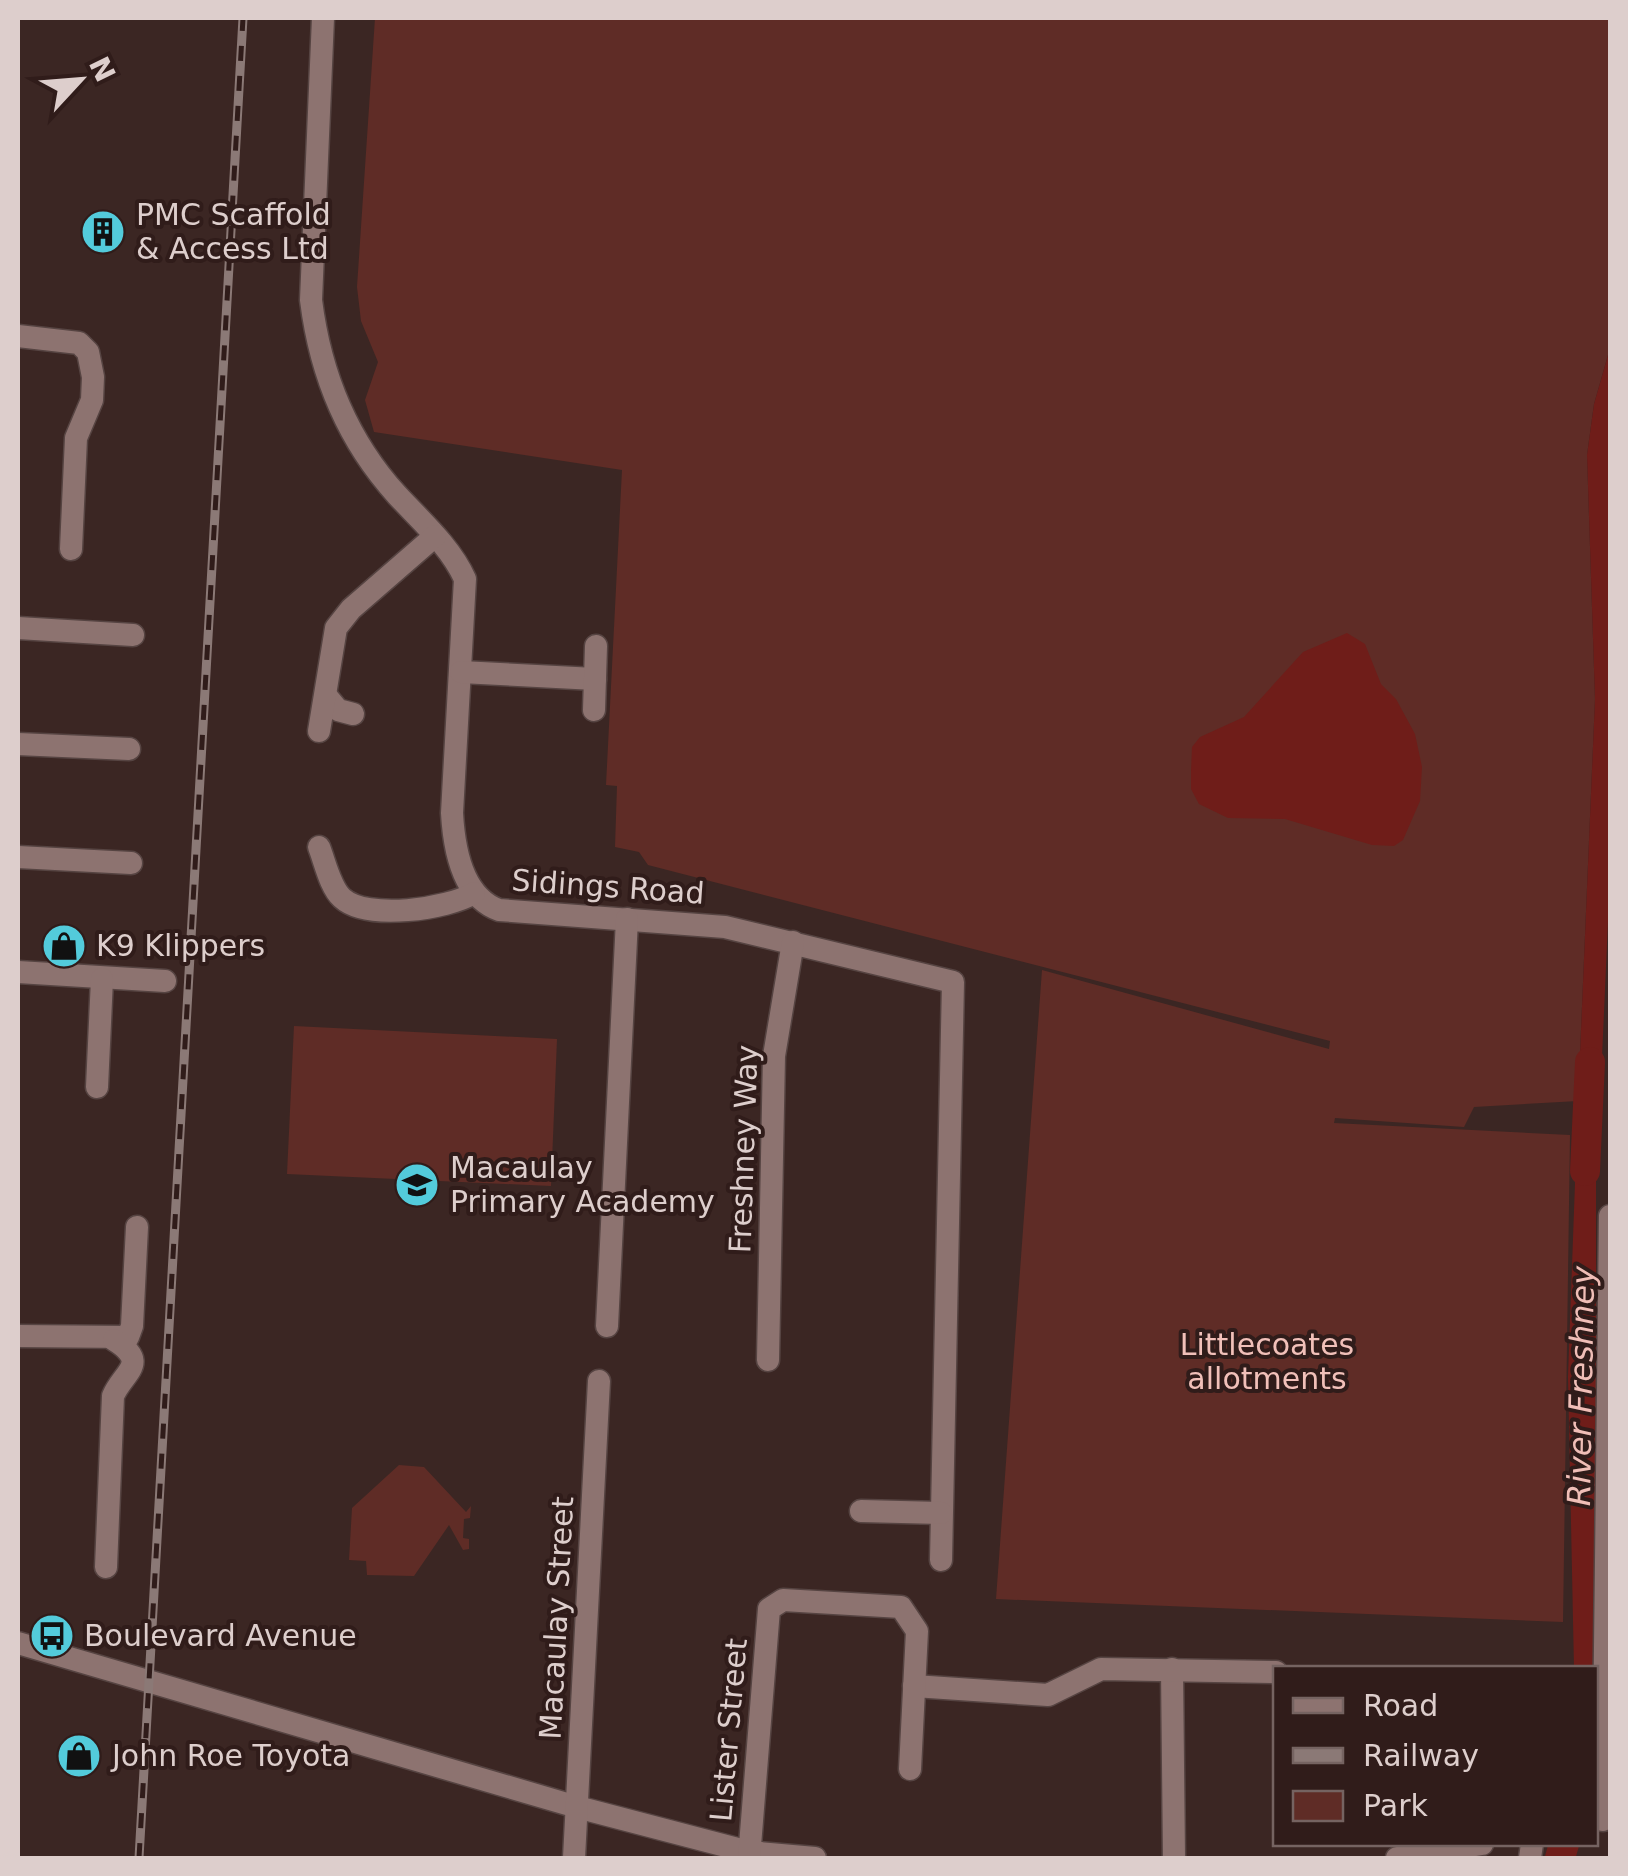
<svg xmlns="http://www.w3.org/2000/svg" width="1628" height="1876" font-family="'DejaVu Sans',sans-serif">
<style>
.green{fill:#5f2c26}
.water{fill:#6f1d19}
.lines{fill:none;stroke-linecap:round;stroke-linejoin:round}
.river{stroke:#6f1d19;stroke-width:30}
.minor-casing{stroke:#564442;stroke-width:25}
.minor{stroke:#8d7370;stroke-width:22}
.rail-casing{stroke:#8b7976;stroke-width:9}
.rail{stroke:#301c1a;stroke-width:5;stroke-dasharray:15;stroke-linecap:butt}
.labels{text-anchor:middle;stroke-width:8;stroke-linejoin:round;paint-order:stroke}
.poi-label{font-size:30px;fill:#ddcecc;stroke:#301c1a;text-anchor:start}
.street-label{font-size:30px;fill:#ddcecc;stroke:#301c1a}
.park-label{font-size:30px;fill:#f1c0b9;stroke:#301c1a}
.water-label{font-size:32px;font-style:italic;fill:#f0beb7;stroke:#301c1a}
</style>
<rect width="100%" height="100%" fill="#3b2623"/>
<g class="green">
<polygon points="375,18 1610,18 1610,348 1594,404 1587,455 1595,699 1578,1101 1474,1107 1464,1127 1335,1118 1334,1123 1570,1135 1563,1622 996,1599 1042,970 1329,1049 1330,1041 648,865 639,852 615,847 617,786 606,785 622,470 374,432 365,400 378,362 361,321 357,287"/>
<polygon points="294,1026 557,1039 551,1186 287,1174"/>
<polygon points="399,1465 424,1467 466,1512 471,1506 470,1518 464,1519 463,1538 469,1539 469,1549 463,1550 449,1525 414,1576 367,1575 366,1561 349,1560 352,1508"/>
</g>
<g class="water">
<polygon points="1610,348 1608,921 1600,1103 1578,1101 1595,699 1587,455 1594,404"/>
<polygon points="1347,633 1365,644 1381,684 1396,699 1415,734 1422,767 1420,801 1403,840 1394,846 1372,845 1285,819 1228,818 1199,804 1191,789 1191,771 1192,747 1200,737 1244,717 1303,652"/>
<polygon points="1577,1128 1596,1131 1596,1668 1574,1668 1568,1377"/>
</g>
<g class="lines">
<g class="river">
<polyline points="1585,1171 1590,1062"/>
<polyline points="1560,1858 1564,1844"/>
</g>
<defs>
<g id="minor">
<path d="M323 18 311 300C320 372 347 440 397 495 421 521 450 546 465 579L452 813C454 849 463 897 499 910L725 927 953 982 941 1560"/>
<polyline points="18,336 79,343 88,352 93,377 92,400 76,438 71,549"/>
<polyline points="18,628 133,635"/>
<polyline points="461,672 595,679"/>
<polyline points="328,698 338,710 353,714"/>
<polyline points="594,710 596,646"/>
<polyline points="319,731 336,628 351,609 435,536"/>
<polyline points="18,744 129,749"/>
<path d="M319 847C325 862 330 887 342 898 367 921 448 909 474 893"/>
<polyline points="18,857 131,863"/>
<polyline points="18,972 165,981"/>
<polyline points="97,1087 102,979"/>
<polyline points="607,1326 627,919"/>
<polyline points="18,1336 128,1337 132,1326 137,1227"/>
<polyline points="768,1360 774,1056 793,942"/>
<polyline points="861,1511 941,1513"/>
<path d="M106 1567 113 1396C123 1372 151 1363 114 1340"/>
<polyline points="18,1643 577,1807 749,1852 815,1858"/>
<polyline points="1172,1669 1174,1858"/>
<polyline points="914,1686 1048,1695 1101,1669 1276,1672"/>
<polyline points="1603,1820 1610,1216"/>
<polyline points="574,1858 599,1381"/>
<polyline points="749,1858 769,1609 783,1600 901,1607 917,1631 910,1769"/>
<polyline points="1397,1858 1482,1844"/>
<polyline points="1530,1858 1532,1844"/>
</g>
</defs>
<use href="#minor" class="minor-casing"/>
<use href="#minor" class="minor"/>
<defs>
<polyline id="rail" points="139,1858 243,18"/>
</defs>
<use href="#rail" class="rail-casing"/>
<use href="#rail" class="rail"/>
</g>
<defs>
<symbol id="building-disc" viewBox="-11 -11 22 22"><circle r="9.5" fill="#53cbdb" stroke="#301c1a"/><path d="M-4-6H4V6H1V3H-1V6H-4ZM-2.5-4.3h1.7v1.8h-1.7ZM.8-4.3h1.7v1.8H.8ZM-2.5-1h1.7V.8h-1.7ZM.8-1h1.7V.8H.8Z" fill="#111"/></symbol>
<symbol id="shop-disc" viewBox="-11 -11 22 22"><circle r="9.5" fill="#53cbdb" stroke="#301c1a"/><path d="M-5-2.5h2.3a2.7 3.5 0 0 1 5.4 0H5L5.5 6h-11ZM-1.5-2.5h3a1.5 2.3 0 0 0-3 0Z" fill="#111"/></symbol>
<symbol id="school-disc" viewBox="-11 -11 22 22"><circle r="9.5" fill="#53cbdb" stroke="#301c1a"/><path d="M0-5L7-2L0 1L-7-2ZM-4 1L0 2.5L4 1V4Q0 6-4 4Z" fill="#111"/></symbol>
<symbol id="bus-disc" viewBox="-11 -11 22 22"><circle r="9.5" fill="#53cbdb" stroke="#301c1a"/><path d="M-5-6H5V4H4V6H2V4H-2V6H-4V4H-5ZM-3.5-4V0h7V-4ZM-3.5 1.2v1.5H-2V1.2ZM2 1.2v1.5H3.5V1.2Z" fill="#111"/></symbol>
</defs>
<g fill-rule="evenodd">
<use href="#building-disc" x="78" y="207" width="50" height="50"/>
<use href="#shop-disc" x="39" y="921" width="50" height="50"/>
<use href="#school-disc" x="392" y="1160" width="50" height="50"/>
<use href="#bus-disc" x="27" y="1611" width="50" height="50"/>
<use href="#shop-disc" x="54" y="1731" width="50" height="50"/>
</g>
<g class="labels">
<g class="poi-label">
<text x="136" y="225">PMC Scaffold<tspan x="136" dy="34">&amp; Access Ltd</tspan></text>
<text x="96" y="956">K9 Klippers</text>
<text x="450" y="1178">Macaulay<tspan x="450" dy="34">Primary Academy</tspan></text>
<text x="84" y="1646">Boulevard Avenue</text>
<text x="112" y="1766">John Roe Toyota</text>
</g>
<g class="street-label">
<text transform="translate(608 887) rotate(4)" y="10">Sidings Road</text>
<text transform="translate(744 1149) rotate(-88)" y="10">Freshney Way</text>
<text transform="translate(557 1618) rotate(-87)" y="10">Macaulay Street</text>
<text transform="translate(729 1730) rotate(-85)" y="10">Lister Street</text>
</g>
<g class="park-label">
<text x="1267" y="1355">Littlecoates<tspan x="1267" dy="34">allotments</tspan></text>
</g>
<g class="water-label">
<text transform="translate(1581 1386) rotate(-89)" y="11">River Freshney</text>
</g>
</g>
<rect width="1628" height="1876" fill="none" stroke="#ddcecc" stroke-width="40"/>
<rect x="1273" y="1666" width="325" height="180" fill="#301c1a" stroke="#756361" stroke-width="2.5"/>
<rect x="1293" y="1698" width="50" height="15" fill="#8d7370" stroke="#756361" stroke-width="2.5"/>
<text x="1363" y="1716" font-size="30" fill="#ddcecc">Road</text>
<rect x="1293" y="1748" width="50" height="15" fill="#8b7976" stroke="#756361" stroke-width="2.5"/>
<text x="1363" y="1766" font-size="30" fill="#ddcecc">Railway</text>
<rect x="1293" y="1791" width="50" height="30" fill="#5f2c26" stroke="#756361" stroke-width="2.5"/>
<text x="1363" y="1816" font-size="30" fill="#ddcecc">Park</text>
<g transform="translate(80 80) rotate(64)" stroke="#301c1a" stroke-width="8" paint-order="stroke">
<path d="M0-8L18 38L0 25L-18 38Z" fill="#ddcecc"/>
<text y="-15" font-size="28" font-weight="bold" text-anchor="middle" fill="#ddcecc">N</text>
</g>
</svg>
